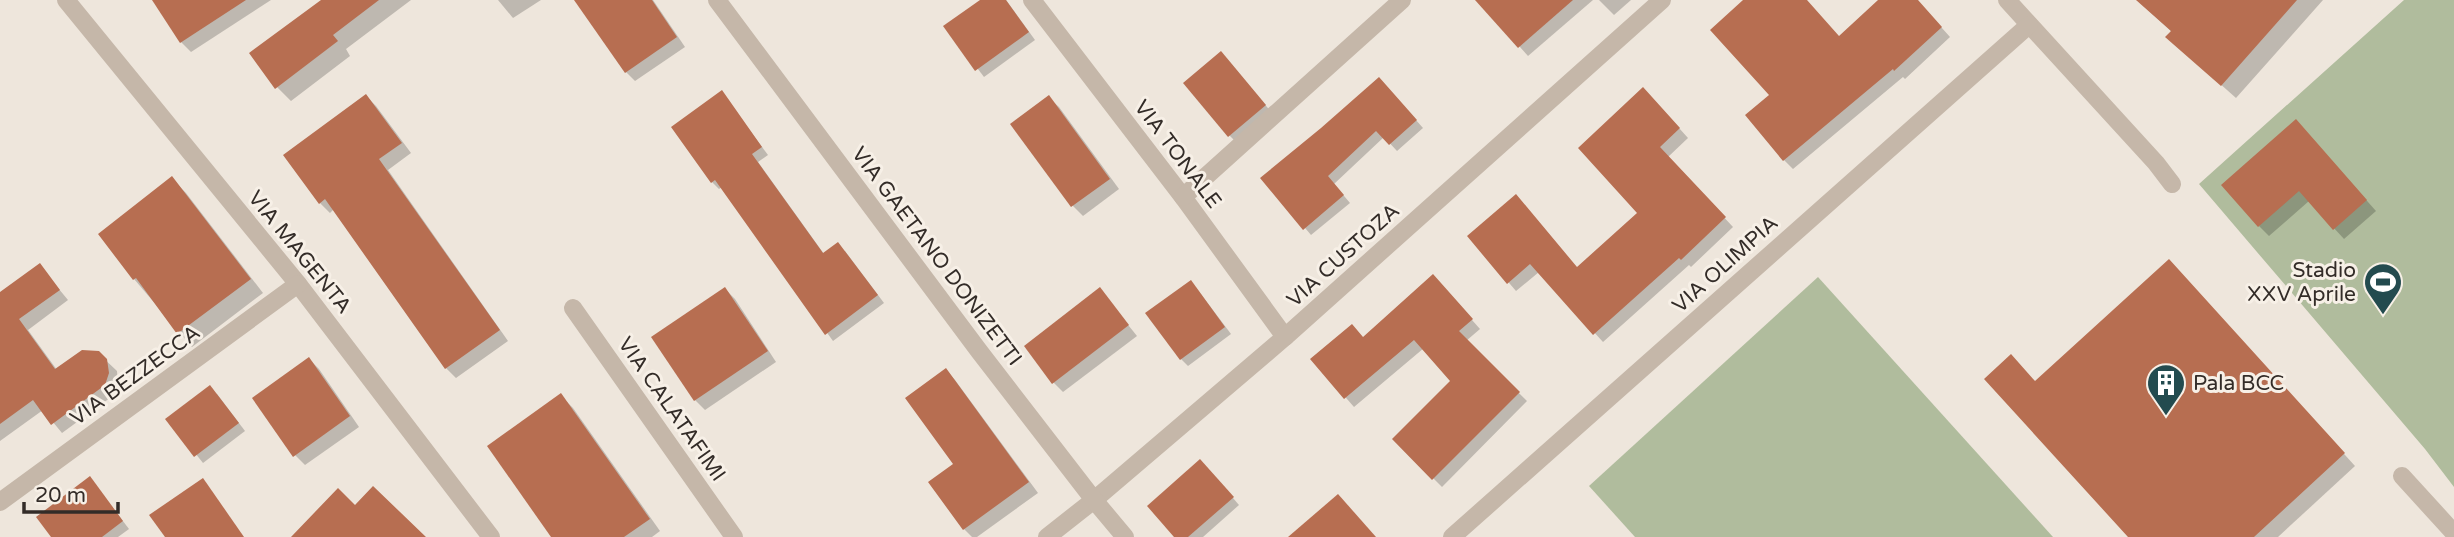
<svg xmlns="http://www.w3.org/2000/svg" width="2454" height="537" font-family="'Varela Round',sans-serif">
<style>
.green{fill:#b0bc9d}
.shadow{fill:#0003}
.building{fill:#b76e51}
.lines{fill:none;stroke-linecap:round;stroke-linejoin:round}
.minor{stroke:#c5b7a9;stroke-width:18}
.tertiary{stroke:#c5b7a9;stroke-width:18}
.labels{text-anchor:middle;stroke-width:6;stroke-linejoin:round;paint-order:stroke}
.street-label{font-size:21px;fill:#332c28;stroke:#f7f0e7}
.poi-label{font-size:21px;fill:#332c28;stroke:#f7f0e7;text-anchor:end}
</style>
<rect width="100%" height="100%" fill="#eee6dc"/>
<g class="green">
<polygon points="2404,0 2454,0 2454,487 2425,449 2199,184"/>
<polygon points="1818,277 2053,537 1635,537 1589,486"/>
</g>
<g class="shadow">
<polygon points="154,0 271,0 191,52 181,42"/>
<polygon points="324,0 411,0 346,49 350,56 291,101 277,87"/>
<polygon points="498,0 541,0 513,18"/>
<polygon points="576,0 653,0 685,47 635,81 626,72"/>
<polygon points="983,0 1006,0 1035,40 984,77 946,27"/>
<polygon points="1478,0 1593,0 1528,56"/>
<polygon points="1599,0 1631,0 1614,15"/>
<polygon points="1745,0 1805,0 1840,38 1881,0 1917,0 1950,37 1905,79 1903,77 1793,169 1784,160 1771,95"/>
<polygon points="2137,0 2323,0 2236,98 2182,50 2172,32"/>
<polygon points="1228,60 1272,113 1236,142 1229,135"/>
<polygon points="1386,86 1423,128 1397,151 1384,137 1334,184 1350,203 1311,235 1263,178"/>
<polygon points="722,93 768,155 758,162 824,254 845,251 884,303 833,341 722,187 719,189 712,182"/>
<polygon points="366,96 376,106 411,153 388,170 508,341 456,378 446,368 334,209 330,213 320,203"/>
<polygon points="1049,98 1059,107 1119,189 1083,216 1073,206 1012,125"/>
<polygon points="1652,98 1688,138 1668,157 1733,227 1691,267 1689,265 1603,342 1539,272 1516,291 1469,236 1578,269 1639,213"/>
<polygon points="2306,132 2376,211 2344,239 2309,201 2269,236 2259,226"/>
<polygon points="172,179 186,193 263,293 192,347 134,279"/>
<polygon points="39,265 68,300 28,330 57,370 98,353 117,371 118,384 114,395 62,433 43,410 0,441 0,294"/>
<polygon points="2180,273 2355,466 2278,537 2130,537 2035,383"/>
<polygon points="1441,285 1480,329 1466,341 1527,401 1442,487 1394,439 1452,381 1424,348 1354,407 1312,359 1364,338"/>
<polygon points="725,289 735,299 776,362 705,410 695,400 653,338"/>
<polygon points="1197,289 1231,334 1188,366 1181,359"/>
<polygon points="1100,290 1137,336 1063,392 1053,382"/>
<polygon points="309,359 319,369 359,427 305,465 295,455"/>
<polygon points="946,370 955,380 1038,493 977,537 972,537 964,529 930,482 956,464"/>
<polygon points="217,394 245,431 203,463 168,419"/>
<polygon points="561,396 573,408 660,531 652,537 553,537"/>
<polygon points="1207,468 1239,505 1203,537 1176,537"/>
<polygon points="90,478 129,529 118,537 53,537"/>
</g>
<g class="building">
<polygon points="152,0 246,0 180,43"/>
<polygon points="321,0 379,0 333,35 338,41 275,89 249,53"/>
<polygon points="574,0 652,0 677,37 625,73"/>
<polygon points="980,0 1006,0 1029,32 975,71 943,26"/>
<polygon points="1475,0 1573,0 1518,48"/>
<polygon points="1743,0 1807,0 1839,36 1878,0 1918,0 1942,27 1894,71 1893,69 1783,161 1745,115 1769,95 1710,30"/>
<polygon points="2136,0 2297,0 2221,86 2165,37 2171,31"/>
<polygon points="1221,51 1266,105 1228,137 1183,83"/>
<polygon points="1379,77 1417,120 1389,145 1376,131 1328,176 1344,195 1303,230 1260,178 1321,128"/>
<polygon points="1643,87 1680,128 1660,147 1726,217 1681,260 1679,258 1593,335 1530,264 1507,284 1467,236 1516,194 1577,267 1637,213 1578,148"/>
<polygon points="722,90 762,147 752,154 823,253 838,242 878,295 825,335 715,180 711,183 671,127"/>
<polygon points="366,94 402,143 379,159 500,330 445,369 325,199 319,204 283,155"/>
<polygon points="1049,95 1110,179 1071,207 1010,124"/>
<polygon points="2296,119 2367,200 2333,230 2299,191 2258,227 2221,185"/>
<polygon points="172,176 251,279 177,334 136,278 133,280 98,234"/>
<polygon points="2169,259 2345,453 2254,537 2128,537 1984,379 2011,354 2035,381"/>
<polygon points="40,263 60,290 19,319 55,369 82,350 99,351 107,359 109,373 105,385 51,425 33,400 0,424 0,292"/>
<polygon points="1433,274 1473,319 1459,331 1520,392 1432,480 1392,439 1450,381 1414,340 1344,399 1310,359 1352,324 1363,337"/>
<polygon points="1191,280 1225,327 1180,360 1145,313"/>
<polygon points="725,287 768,351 694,401 651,337"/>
<polygon points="1100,287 1129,325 1052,384 1024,346"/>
<polygon points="309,357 350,416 293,457 252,398"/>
<polygon points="946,368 1029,482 963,530 928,482 953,464 905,398"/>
<polygon points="210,385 239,423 194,457 165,419"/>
<polygon points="561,393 650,519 624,537 551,537 487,446"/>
<polygon points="1200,459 1234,497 1188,537 1174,537 1147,506"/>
<polygon points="90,476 123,521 102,537 51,537 36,517"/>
<polygon points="203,478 244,537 165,537 149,515"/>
<polygon points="373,486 426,537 291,537 338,488 355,505"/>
<polygon points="1338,494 1376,537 1288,537"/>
</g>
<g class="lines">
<g class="minor">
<polyline points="66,0 298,284 491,537"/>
<polyline points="1032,0 1183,197 1285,337"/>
<polyline points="2007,0 2156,163 2172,184"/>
<polyline points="1183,197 1402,0"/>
<polyline points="573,308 734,537"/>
<polyline points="2402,476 2454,533"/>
<polyline points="0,502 298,284"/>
<polyline points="1047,537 1094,500 1285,337 1662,0"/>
<polyline points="1452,537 2029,25"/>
</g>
<polyline class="tertiary" points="717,0 979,351 1094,500 1125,537"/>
</g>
<defs>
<symbol id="stadium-pin" viewBox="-11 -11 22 30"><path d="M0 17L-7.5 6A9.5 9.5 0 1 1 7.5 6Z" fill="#234b4f" stroke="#f7f0e7"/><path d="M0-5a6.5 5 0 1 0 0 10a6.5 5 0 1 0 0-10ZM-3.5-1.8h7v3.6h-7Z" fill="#fff"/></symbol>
<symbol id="building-pin" viewBox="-11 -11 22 30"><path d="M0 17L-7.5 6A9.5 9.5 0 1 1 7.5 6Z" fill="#234b4f" stroke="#f7f0e7"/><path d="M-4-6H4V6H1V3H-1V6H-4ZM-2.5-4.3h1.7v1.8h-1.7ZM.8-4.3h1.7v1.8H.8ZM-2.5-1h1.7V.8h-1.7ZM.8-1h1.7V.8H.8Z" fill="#fff"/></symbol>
</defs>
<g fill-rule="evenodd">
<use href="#stadium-pin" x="2361" y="260" width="44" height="60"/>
<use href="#building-pin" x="2144" y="361" width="44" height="60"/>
</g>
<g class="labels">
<g class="street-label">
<text transform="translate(1178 154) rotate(53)" y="7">VIA TONALE</text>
<text transform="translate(300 252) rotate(51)" y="7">VIA MAGENTA</text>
<text transform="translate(1343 255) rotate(-42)" y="7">VIA CUSTOZA</text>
<text transform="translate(937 256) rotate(53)" y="7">VIA GAETANO DONIZETTI</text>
<text transform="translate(1725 264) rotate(-42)" y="7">VIA OLIMPIA</text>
<text transform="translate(135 375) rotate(-36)" y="7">VIA BEZZECCA</text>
<text transform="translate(672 409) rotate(55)" y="7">VIA CALATAFIMI</text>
</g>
<g class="poi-label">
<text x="2356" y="277">Stadio<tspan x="2356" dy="24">XXV Aprile</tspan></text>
<text x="2193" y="390" text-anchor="start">Pala BCC</text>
</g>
</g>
<path d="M24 502v10h94v-10" fill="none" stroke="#332c28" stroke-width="3.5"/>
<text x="35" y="502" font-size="21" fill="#332c28" stroke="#f7f0e7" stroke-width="5" paint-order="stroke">20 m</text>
</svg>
